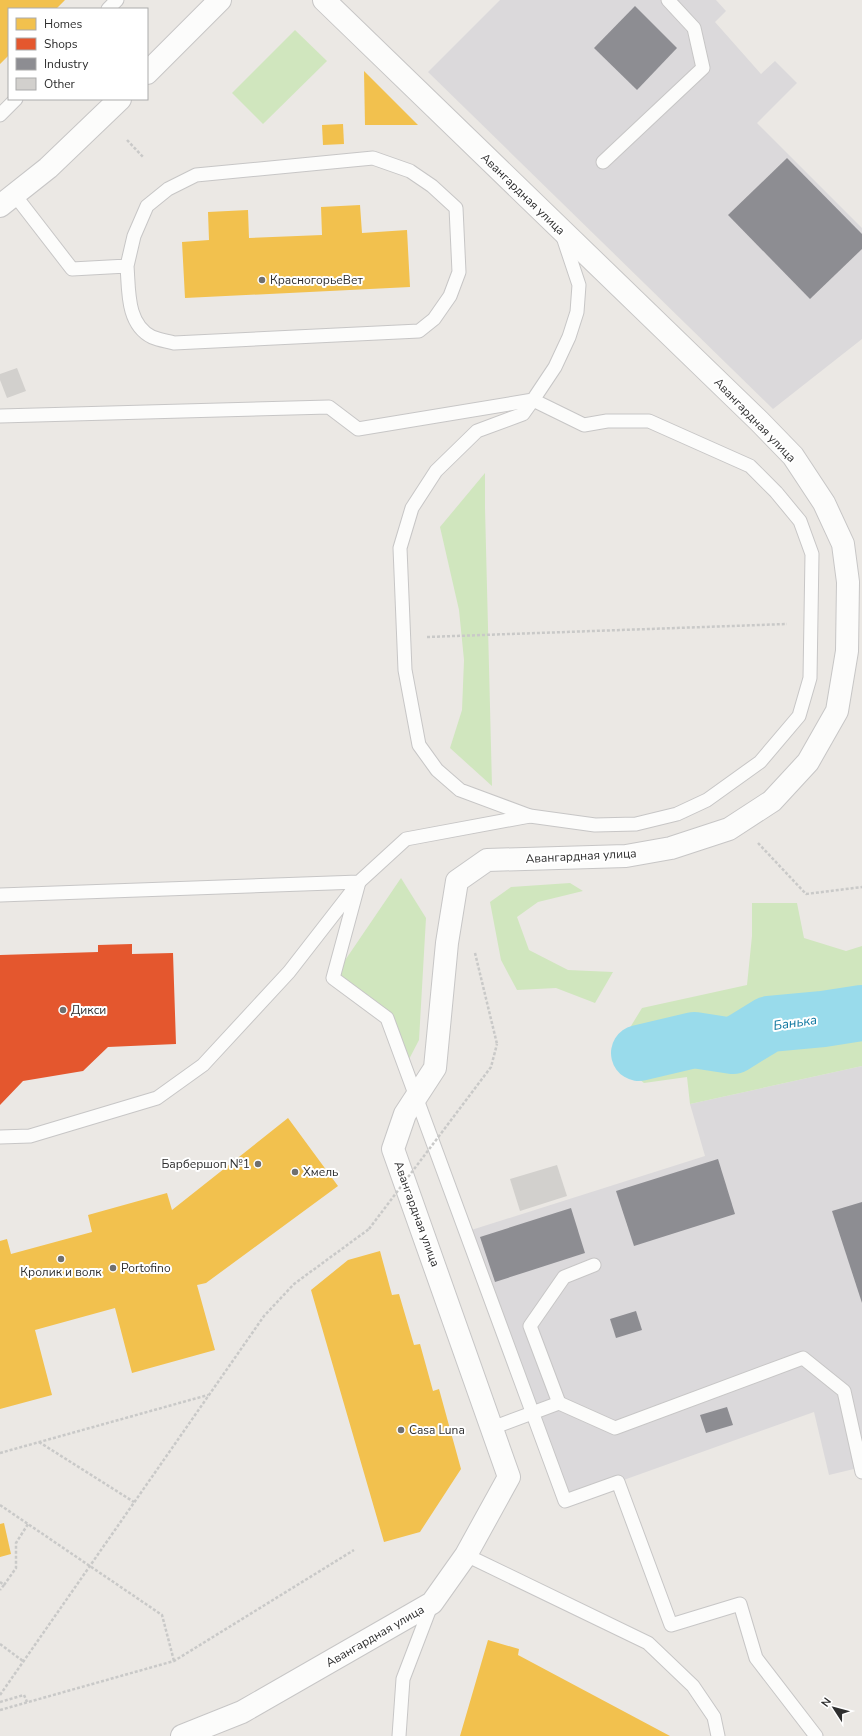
<svg xmlns="http://www.w3.org/2000/svg" width="862" height="1736" font-family="'Nunito Sans',sans-serif">
<style>
.industrial{fill:#dbd9db}
.green{fill:#d0e6be}
.homes{fill:#f2c14e}
.shops{fill:#e4572e}
.industry{fill:#8d8d92}
.lines{fill:none;stroke-linecap:round;stroke-linejoin:round}
.river{stroke:#99dbeb;stroke-width:56}
.building{fill:#d2d0cd}
.service-casing{stroke:#c7c6c6;stroke-width:15}
.minor-casing{stroke:#c7c6c6;stroke-width:24}
.secondary-casing{stroke:#c7c6c6;stroke-width:24}
.path{stroke:#c9c9c8;stroke-width:2.5;stroke-dasharray:3 2;stroke-linecap:butt}
.service{stroke:#fcfcfb;stroke-width:13}
.minor{stroke:#fcfcfb;stroke-width:22}
.secondary{stroke:#fcfcfb;stroke-width:22}
.path-bridge{stroke:#c9c9c8;stroke-width:2.5;stroke-dasharray:3 2;stroke-linecap:butt}
.poi-dot{fill:#706f6e;stroke:#fff;stroke-width:1.5}
.labels{text-anchor:middle;stroke-width:4;stroke-linejoin:round;paint-order:stroke}
.street-label{font-size:12px;fill:#2e2e2e;stroke:#fff}
.poi-label{font-size:12px;fill:#2e2e2e;stroke:#fff;text-anchor:start}
.water-label{font-size:13px;font-style:italic;fill:#0f77a0;stroke:#fff}
</style>
<rect width="100%" height="100%" fill="#ebe8e4"/>
<g class="industrial">
<polygon points="500,0 716,0 726,11 715,22 761,74 775,61 797,83 757,123 862,228 862,339 773,409 428,72"/>
<polygon points="862,1066 862,1467 829,1475 814,1412 565,1501 465,1232 705,1156 690,1104"/>
</g>
<g class="green">
<polygon points="295,30 327,61 263,124 232,93"/>
<polygon points="485,473 485,508 492,786 450,748 462,710 464,660 459,610 440,527"/>
<polygon points="401,878 426,918 419,1040 405,1067 387,1018 333,978"/>
<polygon points="570,883 583,891 538,902 517,917 529,950 568,970 613,972 595,1003 556,988 517,990 501,960 490,902 511,887"/>
<polygon points="752,903 797,903 804,938 846,951 862,946 862,1066 690,1104 687,1077 644,1083 615,1060 615,1052 642,1008 747,985 752,936"/>
</g>
<g class="homes">
<polygon points="0,0 65,0 56,9 9,9 9,55 0,64"/>
<polygon points="364,71 418,125 365,125"/>
<polygon points="343,124 344,144 323,145 322,125"/>
<polygon points="360,205 362,233 407,230 410,287 185,298 182,242 209,240 208,212 248,210 249,238 322,235 321,207"/>
<polygon points="288,1118 338,1186 206,1283 197,1285 215,1350 132,1373 115,1308 35,1330 52,1395 0,1409 0,1241 7,1239 11,1254 92,1232 88,1215 167,1193 172,1210"/>
<polygon points="380,1251 392,1295 399,1294 414,1345 420,1344 433,1391 439,1389 461,1469 420,1532 384,1542 311,1290 348,1260"/>
<polygon points="4,1523 11,1554 0,1557 0,1524"/>
<polygon points="488,1640 519,1649 518,1655 670,1736 460,1736"/>
</g>
<polygon class="shops" points="132,944 132,954 173,953 176,1044 108,1047 83,1071 23,1081 0,1105 0,955 98,952 98,945"/>
<g class="industry">
<polygon points="635,6 677,48 637,90 594,48"/>
<polygon points="787,158 862,234 862,249 810,299 728,215"/>
<polygon points="718,1159 735,1214 634,1246 616,1191"/>
<polygon points="862,1202 862,1303 832,1211"/>
<polygon points="571,1208 585,1253 495,1282 480,1237"/>
<polygon points="636,1311 642,1330 616,1338 610,1319"/>
<polygon points="727,1407 733,1425 706,1433 700,1415"/>
</g>
<g class="lines">
<polyline class="river" points="639,1053 694,1040 733,1046 769,1024 823,1019 862,1013"/>
</g>
<g class="building">
<polygon points="17,368 26,391 7,398 0,380 0,374"/>
<polygon points="557,1165 567,1196 520,1211 510,1179"/>
</g>
<g class="lines">
<defs>
<g id="service">
<polyline points="108,9 117,0"/>
<polyline points="0,115 16,99"/>
<polyline points="603,162 703,68 694,28 668,0"/>
<path d="M14 194 72 269 127 266C129 289 126 324 152 337 159 340 167 341 174 343L419 331 434 319 450 296 459 272 456 208 432 186 410 171 373 158 196 175 168 189 147 206 134 236 127 266"/>
<polygon points="533,400 584,425 607,421 649,421 750,466 776,492 800,521 812,554 810,678 799,716 760,762 707,800 677,814 636,824 595,825 530,816 460,790 437,770 419,745 405,670 400,548 412,508 436,471 477,431 523,414"/>
<polyline points="0,416 329,407 358,429 533,400 555,367 569,337 577,312 579,285 562,234"/>
<polyline points="0,895 359,882 406,839 530,816"/>
<polyline points="0,1137 30,1136 157,1098 203,1065 289,972 359,882 333,978 387,1018 565,1501 618,1482 671,1625 740,1604 756,1658 816,1736"/>
<polyline points="559,1403 615,1428 803,1358 844,1391 862,1472"/>
<polyline points="492,1428 559,1403 530,1326 564,1277 594,1265"/>
<polyline points="466,1555 648,1643 693,1686 714,1717 718,1736"/>
<polyline points="399,1736 403,1679 432,1603"/>
</g>
<polyline id="minor" points="182,1736 242,1712 432,1603 466,1555 509,1477 393,1149 405,1114 435,1068 447,943 457,881 487,860 626,856 671,848 729,829 772,801 808,762 837,711 847,651 848,582 843,544 824,503 793,456 759,421 324,0"/>
<g id="secondary">
<polyline points="147,73 220,0"/>
<polyline points="0,206 48,168 120,99"/>
</g>
</defs>
<use href="#service" class="service-casing"/>
<use href="#minor" class="minor-casing"/>
<use href="#secondary" class="secondary-casing"/>
<g class="path">
<polyline points="127,140 144,158"/>
<polyline points="427,637 787,624"/>
<polyline points="758,843 806,894 862,887"/>
<polyline points="475,953 497,1044"/>
<polyline points="39,1442 134,1502"/>
<polyline points="0,1453 208,1395"/>
<polyline points="0,1505 162,1615 174,1661"/>
<polyline points="0,1582 4,1585 0,1590"/>
<polyline points="4,1585 16,1568 16,1543 28,1524"/>
<polyline points="0,1644 23,1661"/>
<polyline points="0,1695 264,1316 294,1284 369,1229"/>
<polyline points="0,1702 24,1695 27,1702"/>
<polyline points="0,1710 174,1661 354,1550"/>
</g>
<use href="#service" class="service"/>
<use href="#minor" class="minor"/>
<use href="#secondary" class="secondary"/>
<polyline class="path-bridge" points="369,1229 491,1067 497,1044"/>
</g>
<g class="poi-dot">
<circle cx="262" cy="280" r="4"/>
<circle cx="63" cy="1010" r="4"/>
<circle cx="258" cy="1164" r="4"/>
<circle cx="295" cy="1172" r="4"/>
<circle cx="61" cy="1259" r="4"/>
<circle cx="113" cy="1268" r="4"/>
<circle cx="401" cy="1430" r="4"/>
</g>
<g class="labels">
<g class="street-label">
<text transform="translate(523 194) rotate(44)" y="4">Авангардная улица</text>
<text transform="translate(755 420) rotate(46)" y="4">Авангардная улица</text>
<text transform="translate(581 856) rotate(-3)" y="4">Авангардная улица</text>
<text transform="translate(417 1214) rotate(70)" y="4">Авангардная улица</text>
<text transform="translate(375 1636) rotate(-30)" y="4">Авангардная улица</text>
</g>
<g class="poi-label">
<text x="270" y="284">КрасногорьеВет</text>
<text x="71" y="1014">Дикси</text>
<text x="250" y="1168" text-anchor="end">Барбершоп №1</text>
<text x="303" y="1176">Хмель</text>
<text x="121" y="1272">Portofino</text>
<text x="61" y="1276" text-anchor="middle">Кролик и волк</text>
<text x="409" y="1434">Casa Luna</text>
</g>
<g class="water-label">
<text transform="translate(795 1022) rotate(-8)" y="5">Банька</text>
</g>
</g>
<rect x="8" y="8" width="140" height="92" fill="#ffffff" stroke="#ababab"/>
<rect x="16" y="18" width="20" height="12" fill="#f2c14e" stroke="#ababab"/>
<text x="44" y="28" font-size="12" fill="#2e2e2e">Homes</text>
<rect x="16" y="38" width="20" height="12" fill="#e4572e" stroke="#ababab"/>
<text x="44" y="48" font-size="12" fill="#2e2e2e">Shops</text>
<rect x="16" y="58" width="20" height="12" fill="#8d8d92" stroke="#ababab"/>
<text x="44" y="68" font-size="12" fill="#2e2e2e">Industry</text>
<rect x="16" y="78" width="20" height="12" fill="#d2d0cd" stroke="#ababab"/>
<text x="44" y="88" font-size="12" fill="#2e2e2e">Other</text>
<g transform="translate(834 1708) rotate(306)" stroke="#ffffff" stroke-width="3" paint-order="stroke">
<path d="M0-3L7 15L0 10L-7 15Z" fill="#2e2e2e"/>
<text y="-6" font-size="11" font-weight="bold" text-anchor="middle" fill="#2e2e2e">N</text>
</g>
</svg>
